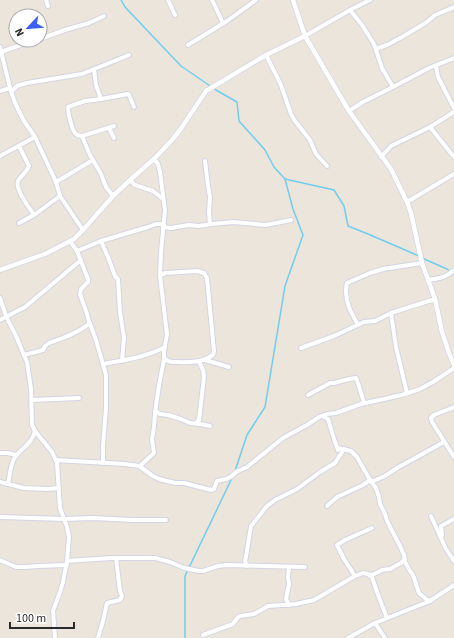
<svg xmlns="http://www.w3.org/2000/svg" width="454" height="638" font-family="'Source Sans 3',sans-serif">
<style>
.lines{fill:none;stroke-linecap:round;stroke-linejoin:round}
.stream{stroke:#70cdee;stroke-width:1.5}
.minor-casing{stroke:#d2d5e3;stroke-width:6}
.tertiary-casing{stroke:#d2d5e3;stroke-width:6}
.minor{stroke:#fff;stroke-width:4}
.tertiary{stroke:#fff;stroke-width:4.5}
</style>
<rect width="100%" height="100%" fill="#ece5dc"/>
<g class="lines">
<g class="stream">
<polyline points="121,0 125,7 181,66 216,90 237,102 239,121 265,150 274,167 285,179 293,209 303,235 285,286 265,407 247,435 235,471"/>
<polyline points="285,179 334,190 344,206 348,226 368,234 419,256"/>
<polyline points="422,258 447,269 454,274"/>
<polyline points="185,638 185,576 232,478"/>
</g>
<defs>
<g id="minor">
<polyline points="46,0 48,6"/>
<polyline points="168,0 175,15"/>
<polyline points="212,0 223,23"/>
<polyline points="350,10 362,25 374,44 382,68 393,87"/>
<polyline points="305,36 350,10 370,0"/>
<polyline points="40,39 65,30 89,23 104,16"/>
<polyline points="188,45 227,21 256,0"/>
<polyline points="0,47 11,92 16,105 24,121 35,137 56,182 60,196 83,230"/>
<polyline points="376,49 387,45 402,37 427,22 435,15 454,7"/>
<polyline points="1,52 26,43 37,40"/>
<polyline points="266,55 281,85 291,114 295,121 310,140 316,154 327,166"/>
<polyline points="436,66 438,77 454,108"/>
<polyline points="94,70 96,85 101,99 128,94 129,95 134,107"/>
<polyline points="0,91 10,88"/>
<polyline points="11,92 17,86 27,83 82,74 129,55"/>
<path d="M101 99 85 101 68 107C68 113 72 131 76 134 78 136 80 136 82 136L114 126"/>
<polyline points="349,111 363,102 393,87 429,68 454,58"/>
<polyline points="430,127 454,157"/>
<polyline points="109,128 114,138"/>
<polyline points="82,136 90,155 101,174 106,187 113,196"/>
<path d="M19 146 29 166C27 172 21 175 18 181 15 190 29 207 34 215"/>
<polyline points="0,156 35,137"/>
<polyline points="381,157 391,146 430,127 454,112"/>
<polyline points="205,161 208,186 210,197 209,212 210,224"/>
<polyline points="130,180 135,185 153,191 163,199"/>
<polyline points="56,182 93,160"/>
<polyline points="407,202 454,174"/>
<polyline points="19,223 34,215 60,196"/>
<polyline points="163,227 171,228 189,225 199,226 212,224 233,222 266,225 291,220"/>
<polyline points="70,241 77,251 88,279 88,282 81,289 80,294 87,314 89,321 96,340 106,375 106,408 103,446 103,463"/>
<polyline points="101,241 108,257 115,276 118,279 120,312 124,338 122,361"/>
<polyline points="77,251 101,241 148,227 156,224 164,224"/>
<path d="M160 276 165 273 197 271 204 273 207 278 214 351 213 355C200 364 186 362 172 362L168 361 164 358"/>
<path d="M428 280C440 278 445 278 454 270"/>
<polyline points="0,298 6,316 16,336 27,362 31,389 32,425 35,431 52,452 57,463 60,508 67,527 69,537 67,561 63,582 60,592 53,611 55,638"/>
<polyline points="391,313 396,347 407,393"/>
<polyline points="0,320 25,307 81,260"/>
<path d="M358 325C351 312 347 307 346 292 346 288 346 286 347 283L370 273 383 269 422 263"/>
<polyline points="301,348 334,336 364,322 375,321 391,313 435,299"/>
<path d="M24 355 43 350 45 346 49 343C63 338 78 333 90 323"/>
<polyline points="205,360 229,367"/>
<path d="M104 364C124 360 147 357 165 347"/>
<polyline points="308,395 330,383 334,383 349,379 356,378 359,386 364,403"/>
<polyline points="32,400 79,398"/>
<polyline points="454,407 434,415 431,418 432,422 454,457"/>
<polyline points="155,411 160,414 168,415 181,419 190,423 200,424 210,426"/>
<polyline points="322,416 328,419 335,442 338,450"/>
<polyline points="196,423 199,420 204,377 203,370 199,362"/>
<polyline points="338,448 351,451 357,457 370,480 376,488 379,497 380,504 385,514 387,521 400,546 404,555 405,562 410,571 413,575 419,593 426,599 430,601"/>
<polyline points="0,453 7,453 17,455"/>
<polyline points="56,460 125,464 139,466 153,476 159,479 175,483 184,483 211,490 214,489 217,481 226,479 232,476 236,472 247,467 283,438 307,425 319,417 327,414 336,413 361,404 402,395 420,389 433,382 454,368"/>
<polyline points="140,466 154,453 152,439 154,427 155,413 159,385 164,360 164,351 167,334 160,276 161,252 165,210 160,172 158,164 154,159"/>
<polyline points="0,482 24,488 48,489 59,488"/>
<polyline points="371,482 385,476 397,468 444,442"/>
<path d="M8 484C10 476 10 466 14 459 21 447 31 446 35 431"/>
<polyline points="327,506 337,497 363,485 370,480"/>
<polyline points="431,516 446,549 454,561"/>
<polyline points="0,517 64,519 93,518 133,520 166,520"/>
<polyline points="441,538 442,534 441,526 454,519"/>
<polyline points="0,560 16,567 25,567 38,566 67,565"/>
<polyline points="67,561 111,558 155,558 170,562 184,568 199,571 203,571 218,566 226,565 305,567"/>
<polyline points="247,566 245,561 246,557 251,526 267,506 275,500 297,489 320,472 335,463 344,449"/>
<polyline points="369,575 372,577 377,592 387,618"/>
<polyline points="355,576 344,559 337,545 345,540 372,528"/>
<polyline points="289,605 286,599 289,584 288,577 289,567"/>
<polyline points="375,623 385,638"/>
<polyline points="203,635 233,624 238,617 240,616 254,614 268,606 296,604 314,600 355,576 363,573 372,575 382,570 390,569 401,563 405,559"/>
<polyline points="98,638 103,621 107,603 120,600 122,596 120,591 116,558"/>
<polyline points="348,638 375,623 430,601 454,585"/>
</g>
<g id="tertiary">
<polyline points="293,0 305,36 349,111 391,169 407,202 411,213 422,263 435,299 442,332 449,353 454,365"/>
<polyline points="0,270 45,254 74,239 83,230 113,196 130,180 154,159 172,140 180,130 206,91 266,55 305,36"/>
</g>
</defs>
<use href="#minor" class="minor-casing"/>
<use href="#tertiary" class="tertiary-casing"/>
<use href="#minor" class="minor"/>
<use href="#tertiary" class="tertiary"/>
</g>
<g transform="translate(28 28) rotate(244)"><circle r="19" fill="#ffffff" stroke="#aaaaaa"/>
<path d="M0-3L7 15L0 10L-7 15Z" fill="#3d61f8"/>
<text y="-6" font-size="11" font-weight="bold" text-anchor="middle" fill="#2a2a2a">N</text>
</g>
<path d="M10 622v6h64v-6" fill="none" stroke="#2a2a2a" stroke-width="2"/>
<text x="16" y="622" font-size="12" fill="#2a2a2a" stroke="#ffffff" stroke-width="3" paint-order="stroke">100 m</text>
</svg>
